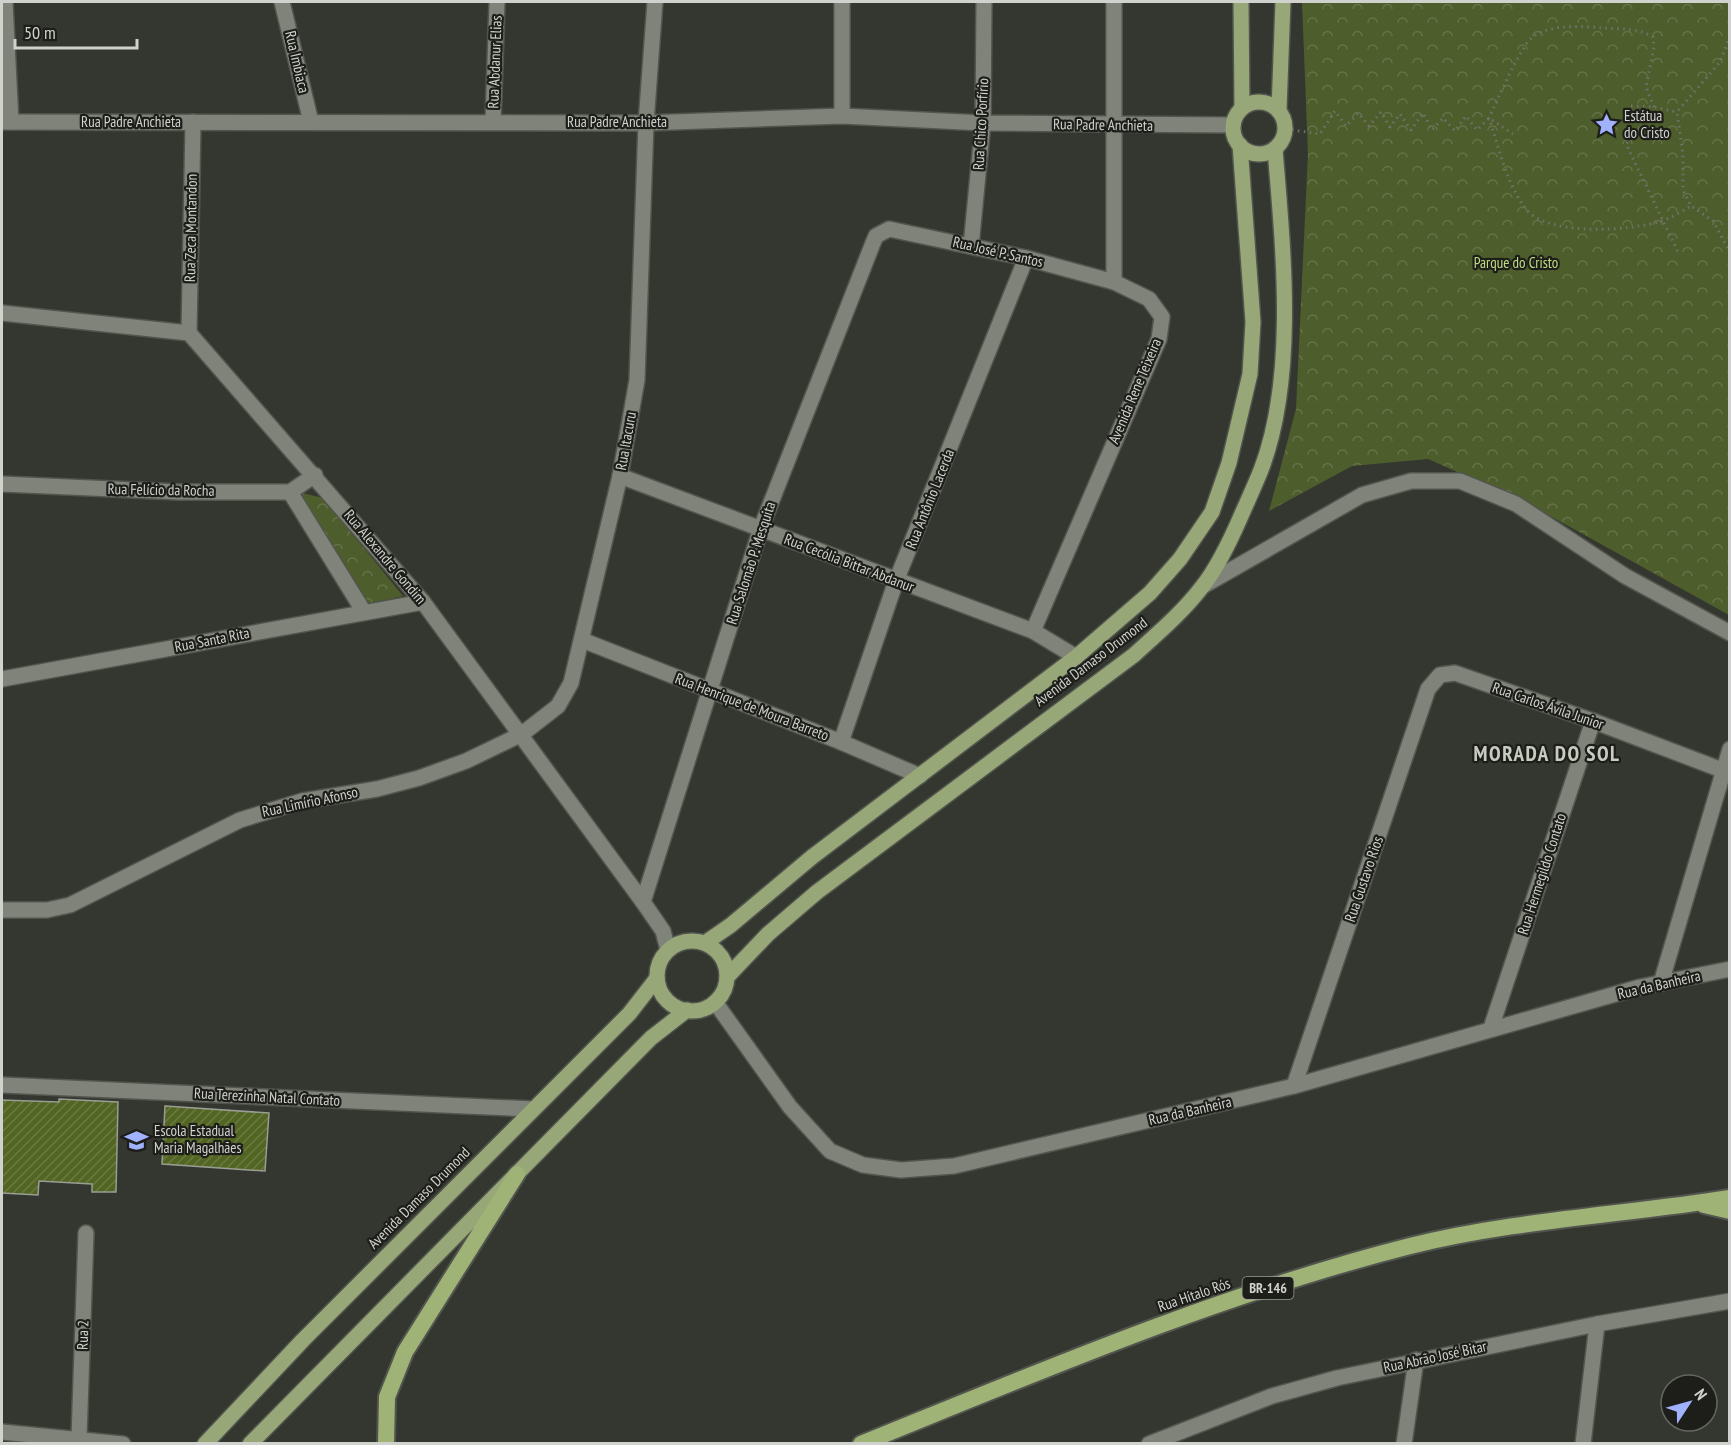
<svg xmlns="http://www.w3.org/2000/svg" width="1731" height="1445" font-family="'PT Sans Narrow',sans-serif">
<style>
.park{fill:url(#park-crowns)}
.building{fill:url(#building-hatch);stroke:#999d93;stroke-width:1.5}
.lines{fill:none;stroke-linecap:round;stroke-linejoin:round}
.minor-casing{stroke:#52554e;stroke-width:18}
.tertiary-casing{stroke:#52554e;stroke-width:18}
.secondary-casing{stroke:#52554e;stroke-width:18}
.primary-casing{stroke:#52554e;stroke-width:18}
.trunk-casing{stroke:#52554e;stroke-width:20}
.path{stroke:#70736c;stroke-width:3;stroke-dasharray:1.5 4.5;stroke-linecap:butt}
.minor{stroke:#7f8379;stroke-width:15}
.tertiary{stroke:#7f8379;stroke-width:15}
.secondary{stroke:#7f8379;stroke-width:15}
.primary{stroke:#97a777;stroke-width:15}
.trunk{stroke:#9fb376;stroke-width:16}
.labels{text-anchor:middle;stroke-width:4.5;stroke-linejoin:round;paint-order:stroke}
.shield{fill:#1d1e1a;stroke:#9a9c97;stroke-width:1.5}
.shield-label{font-size:14px;font-weight:bold;fill:#d0d2cd}
.street-label{font-size:15px;fill:#d0d2cd;stroke:#1d1e1a}
.poi-label{font-size:15px;fill:#d0d2cd;stroke:#1d1e1a;text-anchor:start}
.park-label{font-size:15px;fill:#c0df80;stroke:#1d1e1a}
.district-label{font-size:21px;font-weight:bold;letter-spacing:1.5px;fill:#c7cbc0;stroke:#1d1e1a}
</style>
<defs>
<pattern id="park-crowns" width="20" height="18" patternUnits="userSpaceOnUse" patternTransform="scale(1.5)"><rect width="20" height="18" fill="#4e5d2c"/><path d="M2 6a3 3 0 1 1 6 0M12 15a3 3 0 1 1 6 0" fill="none" stroke="#667349"/></pattern>
<pattern id="building-hatch" width="6" height="6" patternUnits="userSpaceOnUse" patternTransform="scale(1.5)"><rect width="6" height="6" fill="#526522"/><path d="M-1 1l2-2M0 6l6-6M5 7l2-2" fill="none" stroke="#6a7a41"/></pattern>
</defs>
<rect width="100%" height="100%" fill="#34372f"/>
<g class="park">
<polygon points="1302,2 1729,2 1729,615 1525,502 1428,459 1352,466 1269,511 1296,409 1308,154"/>
<polygon points="302,493 323,498 403,596 367,604 304,503"/>
</g>
<g class="building">
<polygon points="59,1099 118,1102 116,1192 92,1192 92,1184 39,1181 38,1195 2,1193 2,1100 59,1102"/>
<polygon points="165,1106 269,1113 265,1171 162,1164"/>
</g>
<g class="lines">
<defs>
<g id="minor">
<polyline points="5,2 11,122"/>
<polyline points="282,2 311,122"/>
<polyline points="842,2 842,116"/>
<polyline points="493,122 497,2"/>
<polyline points="971,246 983,123 984,2"/>
<polyline points="1114,282 1114,2"/>
<polyline points="2,313 189,333 423,602 643,902 663,931 668,950"/>
<polyline points="189,333 193,122"/>
<polyline points="620,476 1033,631 1076,657"/>
<polyline points="2,484 179,492 290,492 315,475"/>
<polyline points="290,492 364,612"/>
<polyline points="1203,586 1362,495 1411,481 1460,481 1516,504 1625,576 1730,633"/>
<polyline points="582,640 841,742 920,776"/>
<polyline points="2,679 423,602"/>
<polyline points="841,742 896,581 1026,258"/>
<polyline points="643,902 761,528 873,243 876,236 889,229 1026,258 1114,282 1149,299 1162,317 1159,339 1033,631"/>
<polyline points="2,910 47,910 70,905 240,820 302,801 377,789 419,778 466,761 522,734 558,706 571,683 620,476 637,380 646,123 655,2"/>
<polyline points="1661,983 1730,749"/>
<polyline points="1491,1028 1593,721"/>
<polyline points="2,1085 533,1109"/>
<polyline points="1294,1086 1428,689 1440,675 1455,673 1593,721 1722,770"/>
<polyline points="2,1432 123,1444"/>
<polyline points="79,1438 86,1233"/>
<polyline points="1149,1444 1272,1396 1337,1378 1597,1324 1730,1301"/>
<polyline points="1404,1444 1416,1360"/>
<polyline points="1583,1444 1597,1324"/>
</g>
<polyline id="tertiary" points="715,1002 790,1107 830,1151 863,1165 901,1170 954,1166 1294,1086 1640,987 1730,969"/>
<polyline id="secondary" points="2,122 646,123 842,116 983,123 1233,125"/>
<g id="primary">
<polyline points="1241,2 1242,107"/>
<circle cx="1259" cy="128" r="26"/>
<polyline points="1279,110 1283,2"/>
<circle cx="692" cy="976" r="35"/>
<polyline points="705,943 731,925 812,857 1076,657 1150,593 1180,559 1212,512 1229,463 1250,374 1253,322 1240,145"/>
<path d="M727 977 768 934 817 892 1134 655C1158 633 1182 613 1202 587 1218 567 1231 539 1241 516 1248 500 1255 485 1261 470 1297 376 1283 248 1275 149"/>
<polyline points="205,1444 303,1340 629,1014 657,978"/>
<polyline points="250,1444 651,1038 687,1010"/>
</g>
<g id="trunk">
<polyline points="1704,1205 1730,1211"/>
<polyline points="386,1444 387,1397 405,1352 517,1174"/>
<path d="M861 1444C1041 1371 1221 1294 1410 1246 1515 1220 1623 1215 1730 1198"/>
</g>
</defs>
<use href="#minor" class="minor-casing"/>
<use href="#tertiary" class="tertiary-casing"/>
<use href="#secondary" class="secondary-casing"/>
<use href="#primary" class="primary-casing"/>
<use href="#trunk" class="trunk-casing"/>
<g class="path">
<polyline points="1730,36 1720,62 1677,112 1683,154 1683,190 1691,206 1713,221 1730,252"/>
<polyline points="1631,106 1654,107 1677,112"/>
<path d="M1654 107 1646 87 1654 47 1653 37C1638 28 1620 29 1603 28 1582 26 1552 24 1534 36 1521 44 1497 101 1489 118 1499 148 1506 182 1525 208 1546 237 1631 231 1662 221 1672 218 1682 211 1691 206"/>
<polyline points="1286,129 1320,134 1335,111 1346,126 1358,113 1369,126 1381,112 1390,127 1400,114 1411,130 1423,113 1432,130 1443,118 1455,131 1466,116 1477,130 1489,118 1513,134"/>
<polyline points="1632,138 1626,144 1679,254"/>
</g>
<use href="#minor" class="minor"/>
<use href="#tertiary" class="tertiary"/>
<use href="#secondary" class="secondary"/>
<use href="#primary" class="primary"/>
<use href="#trunk" class="trunk"/>
</g>
<defs>
<symbol id="sight-bare" viewBox="-9 -9 18 18"><path d="M0-6L1.8-2.2L6-1.7L2.9 1.2L3.7 5.4L0 3.3L-3.7 5.4L-2.9 1.2L-6-1.7L-1.8-2.2Z" fill="#a1b2fd" stroke="#1d1e1a" stroke-width="2.5" paint-order="stroke"/></symbol>
<symbol id="school-bare" viewBox="-9 -9 18 18"><path d="M0-5L7-2L0 1L-7-2ZM-4 1L0 2.5L4 1V4Q0 6-4 4Z" fill="#a1b2fd" stroke="#1d1e1a" stroke-width="2.5" paint-order="stroke"/></symbol>
</defs>
<g fill-rule="evenodd">
<use href="#sight-bare" x="1590" y="108" width="33" height="33"/>
<use href="#school-bare" x="120" y="1124" width="33" height="33"/>
</g>
<g class="labels">
<rect class="shield" x="1242.5" y="1277" width="51" height="22" rx="4.5"/>
<g class="shield-label">
<text x="1268" y="1293">BR-146</text>
</g>
<g class="street-label">
<text transform="translate(297 62) rotate(77)" y="5">Rua Imbiaca</text>
<text transform="translate(495 62) rotate(-88)" y="5">Rua Abdanur Elias</text>
<text x="131" y="127">Rua Padre Anchieta</text>
<text x="617" y="127">Rua Padre Anchieta</text>
<text transform="translate(981 124) rotate(-87)" y="5">Rua Chico Porfírio</text>
<text transform="translate(1103 125) rotate(1)" y="5">Rua Padre Anchieta</text>
<text transform="translate(191 228) rotate(-89)" y="5">Rua Zeca Montandon</text>
<text transform="translate(998 252) rotate(13)" y="5">Rua José P. Santos</text>
<text transform="translate(1135 391) rotate(-67)" y="5">Avenida Rene Teixeira</text>
<text transform="translate(626 441) rotate(-80)" y="5">Rua Itacuru</text>
<text transform="translate(161 490) rotate(1)" y="5">Rua Felício da Rocha</text>
<text transform="translate(930 499) rotate(-68)" y="5">Rua Antônio Lacerda</text>
<text transform="translate(385 557) rotate(50)" y="5">Rua Alexandre Gondim</text>
<text transform="translate(751 563) rotate(-72)" y="5">Rua Salomão P. Mesquita</text>
<text transform="translate(849 563) rotate(21)" y="5">Rua Cecólia Bittar Abdanur</text>
<text transform="translate(212 640) rotate(-11)" y="5">Rua Santa Rita</text>
<text transform="translate(1091 662) rotate(-37)" y="5">Avenida Damaso Drumond</text>
<text transform="translate(1548 706) rotate(19)" y="5">Rua Carlos Ávila Junior</text>
<text transform="translate(752 707) rotate(21)" y="5">Rua Henrique de Moura Barreto</text>
<text transform="translate(310 802) rotate(-12)" y="5">Rua Limírio Afonso</text>
<text transform="translate(1542 874) rotate(-72)" y="5">Rua Hermegildo Contato</text>
<text transform="translate(1364 879) rotate(-71)" y="5">Rua Gustavo Rios</text>
<text transform="translate(1659 985) rotate(-13)" y="5">Rua da Banheira</text>
<text transform="translate(267 1097) rotate(3)" y="5">Rua Terezinha Natal Contato</text>
<text transform="translate(1190 1111) rotate(-13)" y="5">Rua da Banheira</text>
<text transform="translate(419 1198) rotate(-45)" y="5">Avenida Damaso Drumond</text>
<text transform="translate(1194 1295) rotate(-19)" y="5">Rua Hítalo Rós</text>
<text transform="translate(83 1335) rotate(-88)" y="5">Rua 2</text>
<text transform="translate(1435 1357) rotate(-12)" y="5">Rua Abrão José Bitar</text>
</g>
<g class="poi-label">
<text x="1624" y="121">Estátua<tspan x="1624" dy="17">do Cristo</tspan></text>
<text x="154" y="1136">Escola Estadual<tspan x="154" dy="17">Maria Magalhães</tspan></text>
</g>
<g class="park-label">
<text x="1516" y="268">Parque do Cristo</text>
</g>
<g class="district-label">
<text x="1547" y="761">MORADA DO SOL</text>
</g>
</g>
<rect width="1731" height="1445" fill="none" stroke="#d0d2cd" stroke-width="6"/>
<g transform="translate(1689 1403) rotate(54)"><circle r="28" fill="#1d1e1a" stroke="#656662" stroke-width="1.5"/>
<path d="M0-4.5L10 22L0 15L-10 22Z" fill="#a1b2fd"/>
<text y="-9" font-size="16" font-weight="bold" text-anchor="middle" fill="#d0d2cd">N</text>
</g>
<path d="M15 39v9h122v-9" fill="none" stroke="#d0d2cd" stroke-width="3"/>
<text x="24" y="39" font-size="18" fill="#d0d2cd" stroke="#1d1e1a" stroke-width="4.5" paint-order="stroke">50 m</text>
</svg>
